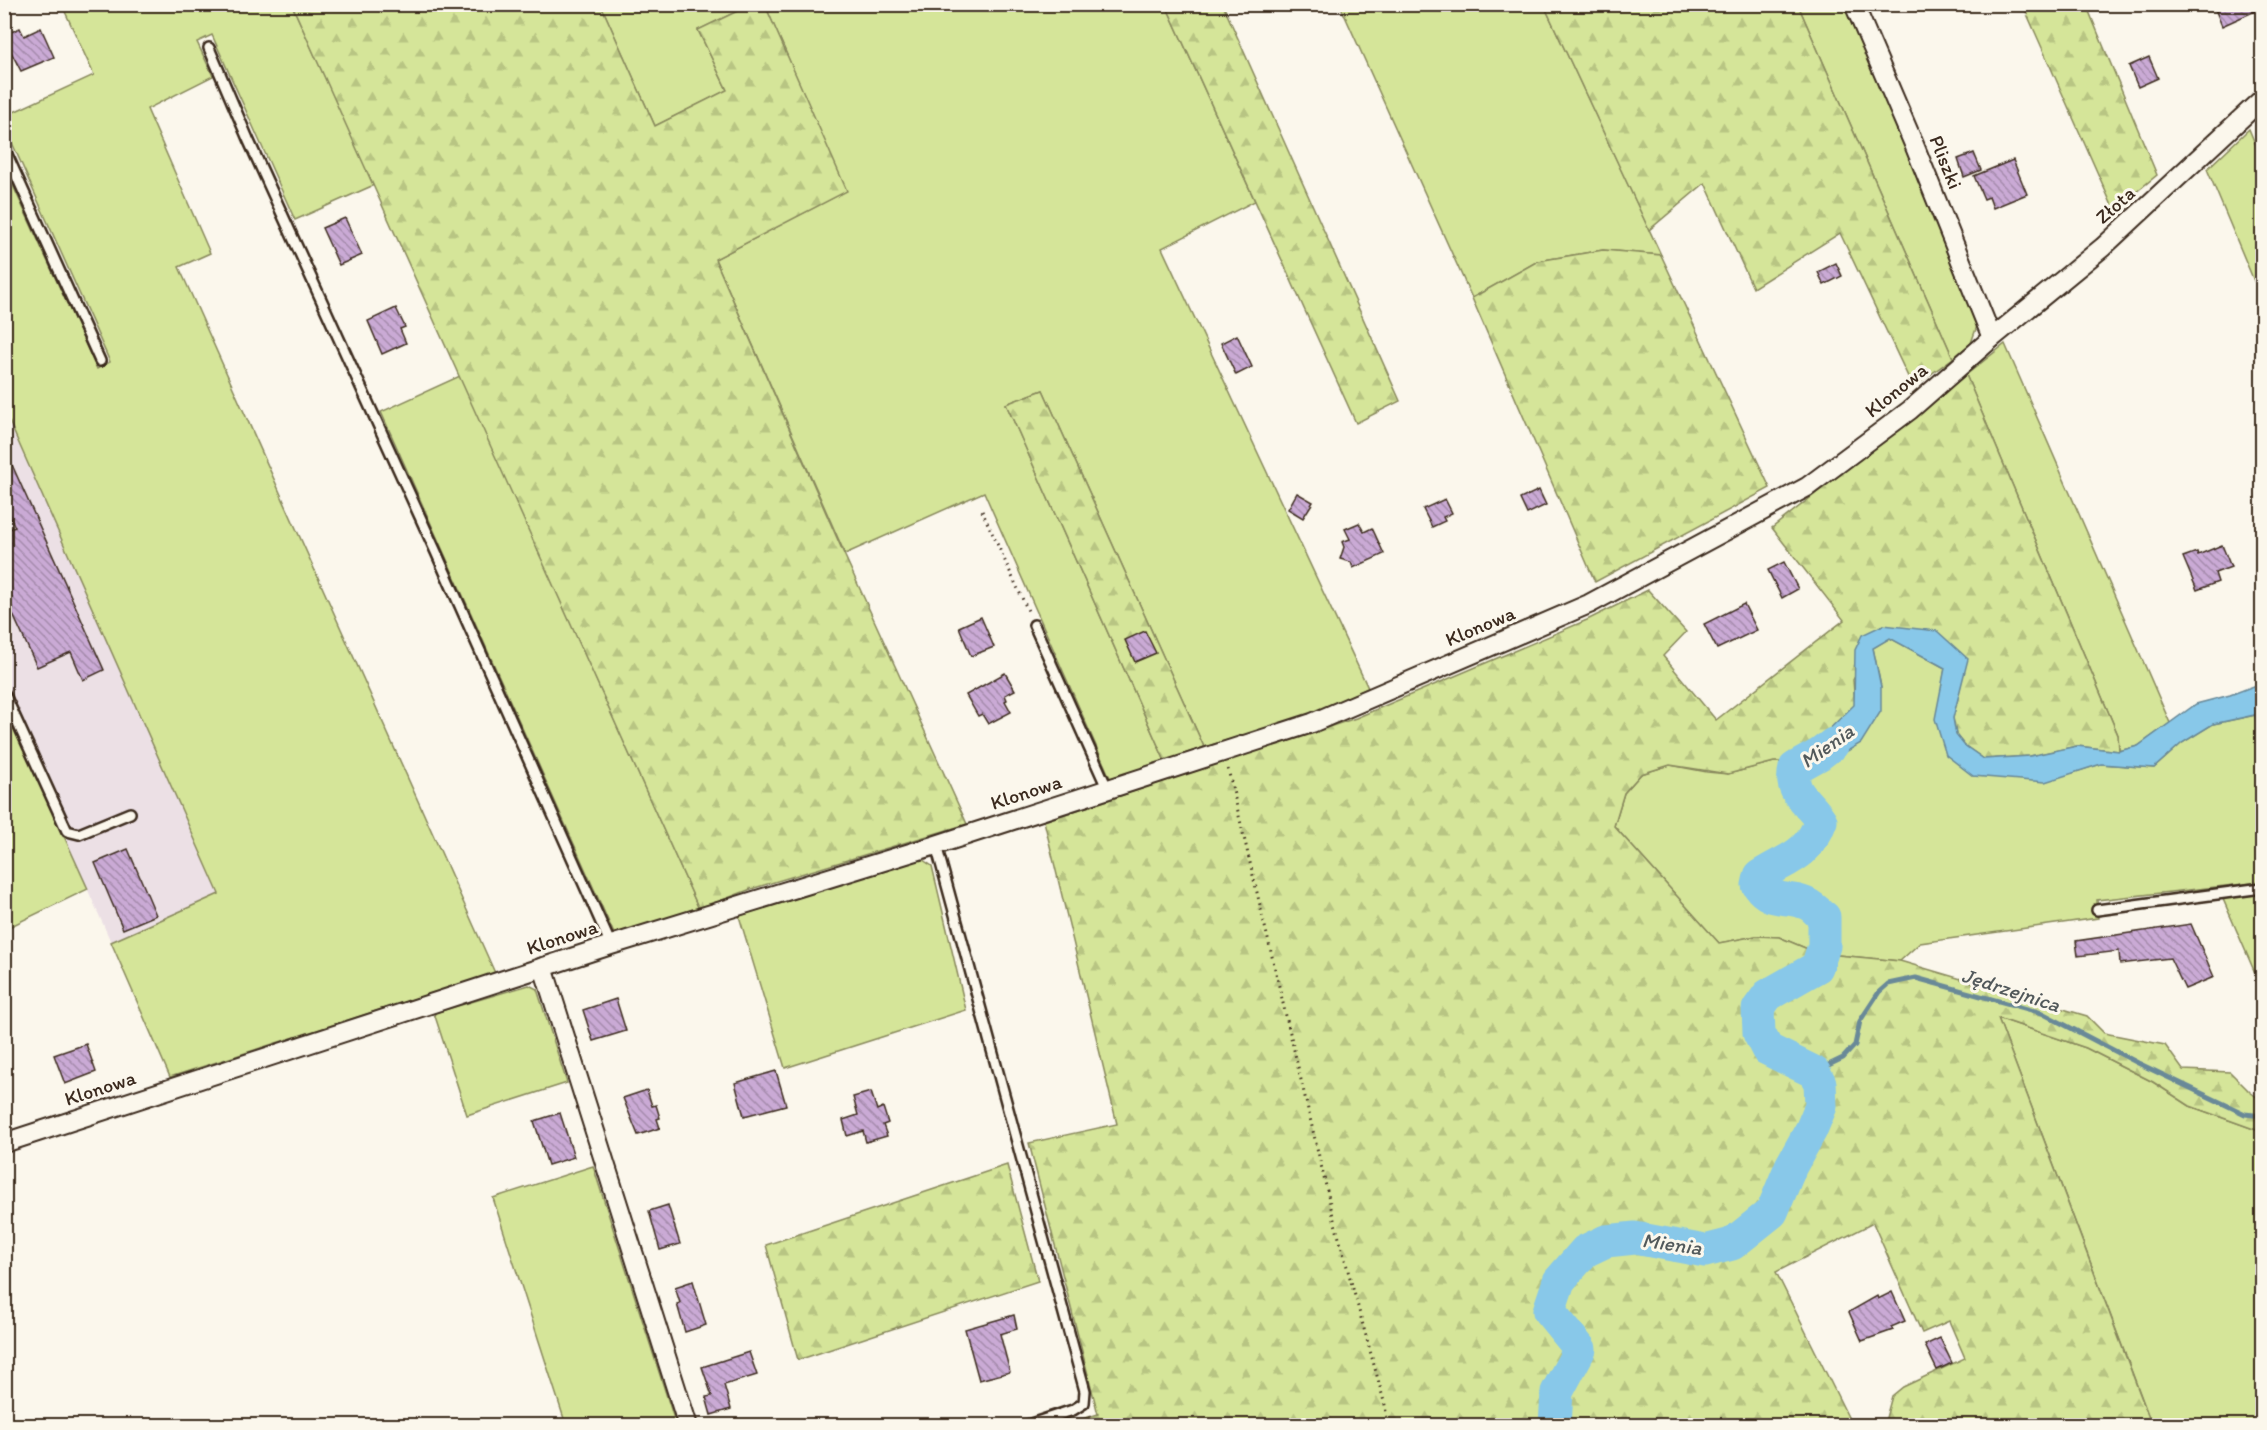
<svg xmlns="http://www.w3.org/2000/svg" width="2267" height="1430" font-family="Itim,sans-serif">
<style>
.built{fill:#ece0e5}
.grass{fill:#d5e599;stroke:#88885c;stroke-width:1.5}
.forest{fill:url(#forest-firs);stroke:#88885c;stroke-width:1.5}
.water{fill:#88c8e9;stroke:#698998;stroke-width:1.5}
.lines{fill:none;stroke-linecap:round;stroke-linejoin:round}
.stream{stroke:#698998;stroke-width:5}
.river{stroke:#88c8e9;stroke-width:33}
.building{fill:url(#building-back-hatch);stroke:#3b2a1e;stroke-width:1.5}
.lane-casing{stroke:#3b2a1e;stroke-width:14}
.street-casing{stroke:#3b2a1e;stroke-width:22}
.path{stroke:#3b2a1e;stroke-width:3;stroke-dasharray:1.5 4.5;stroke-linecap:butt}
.lane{stroke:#fbf7ec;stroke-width:9}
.street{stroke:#fbf7ec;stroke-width:18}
.labels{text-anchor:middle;stroke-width:6;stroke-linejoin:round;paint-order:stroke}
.street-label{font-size:20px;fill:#3b2a1e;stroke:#fbf7ec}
.water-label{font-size:21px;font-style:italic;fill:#52595b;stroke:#fbf7ec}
</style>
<defs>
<pattern id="forest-firs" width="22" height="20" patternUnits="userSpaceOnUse" patternTransform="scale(1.5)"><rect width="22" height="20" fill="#d5e599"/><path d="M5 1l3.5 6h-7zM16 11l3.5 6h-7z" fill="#b8c583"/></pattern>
<pattern id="building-back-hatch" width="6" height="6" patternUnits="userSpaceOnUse" patternTransform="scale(1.5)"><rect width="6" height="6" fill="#caaad5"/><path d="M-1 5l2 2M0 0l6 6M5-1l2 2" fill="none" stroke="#a58bac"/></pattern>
</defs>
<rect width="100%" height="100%" fill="#fbf7ec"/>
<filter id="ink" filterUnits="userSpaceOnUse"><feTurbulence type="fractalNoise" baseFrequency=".0167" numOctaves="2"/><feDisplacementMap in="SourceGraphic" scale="12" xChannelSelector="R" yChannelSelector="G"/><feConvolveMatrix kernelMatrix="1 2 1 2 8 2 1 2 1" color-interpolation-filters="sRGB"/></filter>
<g filter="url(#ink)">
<polygon class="built" points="4,412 220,894 111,942 5,704"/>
<g class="grass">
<polygon points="62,5 292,5 374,185 295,220 212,35 197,42 213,76 147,109 210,253 179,267 495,973 170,1077 111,942 219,894 5,412 4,166 97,369 110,362 5,127 5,116 94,75"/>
<polygon points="601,5 750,5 698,30 727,90 655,126"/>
<polygon points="765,5 1166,5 1255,201 1162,248 1368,688 1301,719 1204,747 1043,390 1006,404 1165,761 1111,780 984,492 845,554 715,259 846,191"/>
<polygon points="1340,5 1544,5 1661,255 1603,250 1538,261 1472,298"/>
<polygon points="1798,5 1847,5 1977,326 1971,343 1953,358"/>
<polygon points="2249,129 2262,160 2262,300 2207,169"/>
<polygon points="2005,344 2170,723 2138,746 2119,751 2118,735 1966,375"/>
<polygon points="460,376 699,909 615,936 381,412"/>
<polygon points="1890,638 1945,668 1942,687 1973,776 2007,777 2072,773 2101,764 2154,768 2182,743 2213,724 2256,715 2262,743 2262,882 2097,900 2098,918 1920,943 1900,961 1837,955 1810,950 1779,937 1756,936 1719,943 1614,826 1624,793 1641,774 1670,765 1707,772 1728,774 1774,762 1787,762 1812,772 1881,687 1873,648"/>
<polygon points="4,704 88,889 5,929 4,929"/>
<polygon points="920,858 932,866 966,1010 785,1068 739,916"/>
<polygon points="2262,893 2262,989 2223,899"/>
<polygon points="529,985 537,989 567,1083 467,1115 434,1013"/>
<polygon points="1998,1018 2086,1048 2153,1082 2190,1106 2262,1132 2262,1425 2152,1425"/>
<polygon points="593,1166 676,1425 566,1425 493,1198"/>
</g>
<g class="forest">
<polygon points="292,5 601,5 655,126 727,90 698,30 750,5 765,5 847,191 715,259 844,554 967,824 751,889 699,909"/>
<polygon points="1166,5 1223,5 1400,401 1356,423"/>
<polygon points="1544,5 1798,5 1953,358 1913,387 1840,233 1753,288 1705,183 1649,230"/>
<polygon points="2023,5 2091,5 2088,9 2157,175 2114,210"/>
<polygon points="1603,250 1661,255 1770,488 1595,582 1472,298 1538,261"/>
<polygon points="1966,375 2118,735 2119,751 2077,746 2030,756 1984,759 1964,745 1956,735 1953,718 1967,659 1883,625 1853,680 1855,705 1813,745 1787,762 1774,762 1728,774 1670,765 1641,774 1624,793 1614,826 1719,943 1756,936 1779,937 1810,950 1837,955 1900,961 2087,1016 2104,1033 2165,1045 2183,1070 2230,1072 2250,1092 2262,1101 2262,1132 2190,1106 2153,1082 2086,1048 1998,1018 2152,1426 1884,1425 1892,1396 1903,1387 1965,1358 1949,1321 1922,1333 1873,1223 1776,1272 1849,1419 1862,1425 1064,1425 1098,1414 1029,1143 1117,1124 1044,821 1356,718 1587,620 1648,590 1686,632 1663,656 1716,720 1844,620 1772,528"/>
<polygon points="1043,390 1204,747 1165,761 1006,404"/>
<polygon points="1007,1165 1038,1281 798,1360 766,1245"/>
</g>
<polygon class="water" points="1883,625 1937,631 1968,659 1953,718 1956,735 1964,745 1984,759 2030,756 2077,746 2119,751 2138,746 2196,704 2230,695 2259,684 2262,686 2262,743 2255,715 2213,724 2182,743 2154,768 2101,764 2045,782 1973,776 1946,755 1935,719 1945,668 1890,638 1873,648 1881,687 1881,711 1861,743 1812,772 1802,774 1787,762 1813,745 1854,705 1855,650 1862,635"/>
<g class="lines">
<polyline class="stream" points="1814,1072 1843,1058 1855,1045 1860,1021 1879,992 1888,984 1916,978 2042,1013 2138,1063 2245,1114 2262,1116"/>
<path class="river" d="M1555 1426 1557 1392 1580 1349 1549 1311 1559 1281 1585 1251 1606 1241 1635 1238 1705 1251 1732 1244 1772 1212 1791 1166 1811 1130 1821 1106 1820 1083 1814 1072 1767 1049 1759 1033 1758 1009 1768 995 1817 967 1824 946V917C1818 913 1812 905 1805 903 1787 895 1770 904 1758 885L1760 876C1788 858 1808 856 1821 821 1809 801 1788 794 1795 768L1820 754 1833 744"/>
</g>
<g class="building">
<polygon points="2213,4 2262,4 2262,8 2222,26"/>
<polygon points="20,28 24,36 41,28 54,57 21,71 11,52 4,55 4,35"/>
<polygon points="2149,57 2158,78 2138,87 2129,66"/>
<polygon points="1974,153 1981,170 1964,177 1958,159"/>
<polygon points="2013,160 2027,194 1993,208 1989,197 1984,199 1974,176"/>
<polygon points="345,218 362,255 339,265 322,228"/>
<polygon points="1836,263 1842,276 1824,285 1818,272"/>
<polygon points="396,308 405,327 400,329 406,343 382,354 368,321"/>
<polygon points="1237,335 1252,367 1236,375 1221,343"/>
<polygon points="4,447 104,670 83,680 71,652 37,667 4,595 4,531 15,527 4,504"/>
<polygon points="1539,490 1546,505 1527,514 1520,499"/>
<polygon points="1297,493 1313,502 1303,518 1288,509"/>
<polygon points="1445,499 1452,513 1443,517 1445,521 1432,527 1423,509"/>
<polygon points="1359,523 1364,532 1372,528 1384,554 1353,568 1351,562 1340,559 1344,547 1342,542 1350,539 1345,529"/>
<polygon points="2222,545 2231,567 2215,573 2218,582 2197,590 2183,557 2197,552 2198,555"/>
<polygon points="1784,562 1798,589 1782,598 1768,570"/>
<polygon points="1744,604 1757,630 1717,649 1704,624"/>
<polygon points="981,617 994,647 971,656 959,627"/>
<polygon points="1145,631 1156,653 1135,662 1125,640"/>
<polygon points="1005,673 1015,690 1005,695 1007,700 1005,701 1011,712 988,724 982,714 978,716 966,695"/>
<polygon points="128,849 156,915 123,929 95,863"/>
<polygon points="2191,924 2214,977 2185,989 2170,958 2120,964 2119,951 2078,956 2076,941"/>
<polygon points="616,999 626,1031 593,1041 583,1010"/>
<polygon points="86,1044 96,1072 65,1084 54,1055"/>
<polygon points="776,1071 786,1105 744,1116 735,1083"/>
<polygon points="647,1090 652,1106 656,1105 660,1118 657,1119 660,1128 638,1135 623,1098"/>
<polygon points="871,1092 877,1110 883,1107 888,1123 883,1125 887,1136 866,1142 863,1131 847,1136 843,1120 858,1115 853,1097"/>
<polygon points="560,1113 574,1157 548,1165 534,1121"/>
<polygon points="668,1205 680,1244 660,1250 649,1211"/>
<polygon points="693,1281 706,1325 685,1332 677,1304 680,1303 675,1287"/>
<polygon points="1892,1292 1905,1321 1891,1327 1893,1330 1862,1341 1849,1312 1877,1296 1878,1299"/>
<polygon points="1014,1315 1017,1329 1000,1334 1010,1372 979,1380 965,1329"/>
<polygon points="1940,1338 1952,1363 1937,1370 1925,1345"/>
<polygon points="749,1352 757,1375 724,1385 731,1409 711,1415 706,1397 712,1396 702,1367"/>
</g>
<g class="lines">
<defs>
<g id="lane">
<polyline points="209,48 248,139 436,552 611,945"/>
<polyline points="4,148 100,361"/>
<polyline points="1034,625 1108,790"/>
<polyline points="4,693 67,831 79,834 130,813"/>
<polyline points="936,845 1085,1391 1084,1403 1073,1410 1025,1426"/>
<polyline points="2097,910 2262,888"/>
</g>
<g id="street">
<polyline points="1854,4 1913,142 1992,338"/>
<polyline points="543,967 688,1426"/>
<polyline points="4,1143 611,945 936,845 1312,723 1589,604 1807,487 1910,410 1992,338 2103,247 2262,99"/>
</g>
</defs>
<use href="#lane" class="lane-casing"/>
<use href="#street" class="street-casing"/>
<g class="path">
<polyline points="982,511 1029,613"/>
<polyline points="1228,769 1333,1216 1385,1405 1388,1426"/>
<polyline points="1090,1415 1094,1426"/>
</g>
<use href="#lane" class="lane"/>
<use href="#street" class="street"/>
</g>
</g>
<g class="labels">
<g class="street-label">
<text transform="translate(1946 162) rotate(68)" y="7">Pliszki</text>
<text transform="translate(2115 205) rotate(-42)" y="7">Złota</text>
<text transform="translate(1896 390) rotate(-39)" y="7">Klonowa</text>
<text transform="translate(1480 626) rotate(-23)" y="7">Klonowa</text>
<text transform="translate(1026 792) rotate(-18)" y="7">Klonowa</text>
<text transform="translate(562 937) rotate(-18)" y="7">Klonowa</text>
<text transform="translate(100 1088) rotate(-18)" y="7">Klonowa</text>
</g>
<g class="water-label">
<text transform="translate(1827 746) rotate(-35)" y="7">Mienia</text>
<text transform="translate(2011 990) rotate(18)" y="7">Jędrzejnica</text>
<text transform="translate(1672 1244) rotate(8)" y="7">Mienia</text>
</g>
</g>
<rect width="2267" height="1430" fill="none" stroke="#fbf7ec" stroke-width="24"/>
<rect x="12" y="12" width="2243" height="1406" fill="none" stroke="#3b2a1e" stroke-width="2" filter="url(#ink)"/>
</svg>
